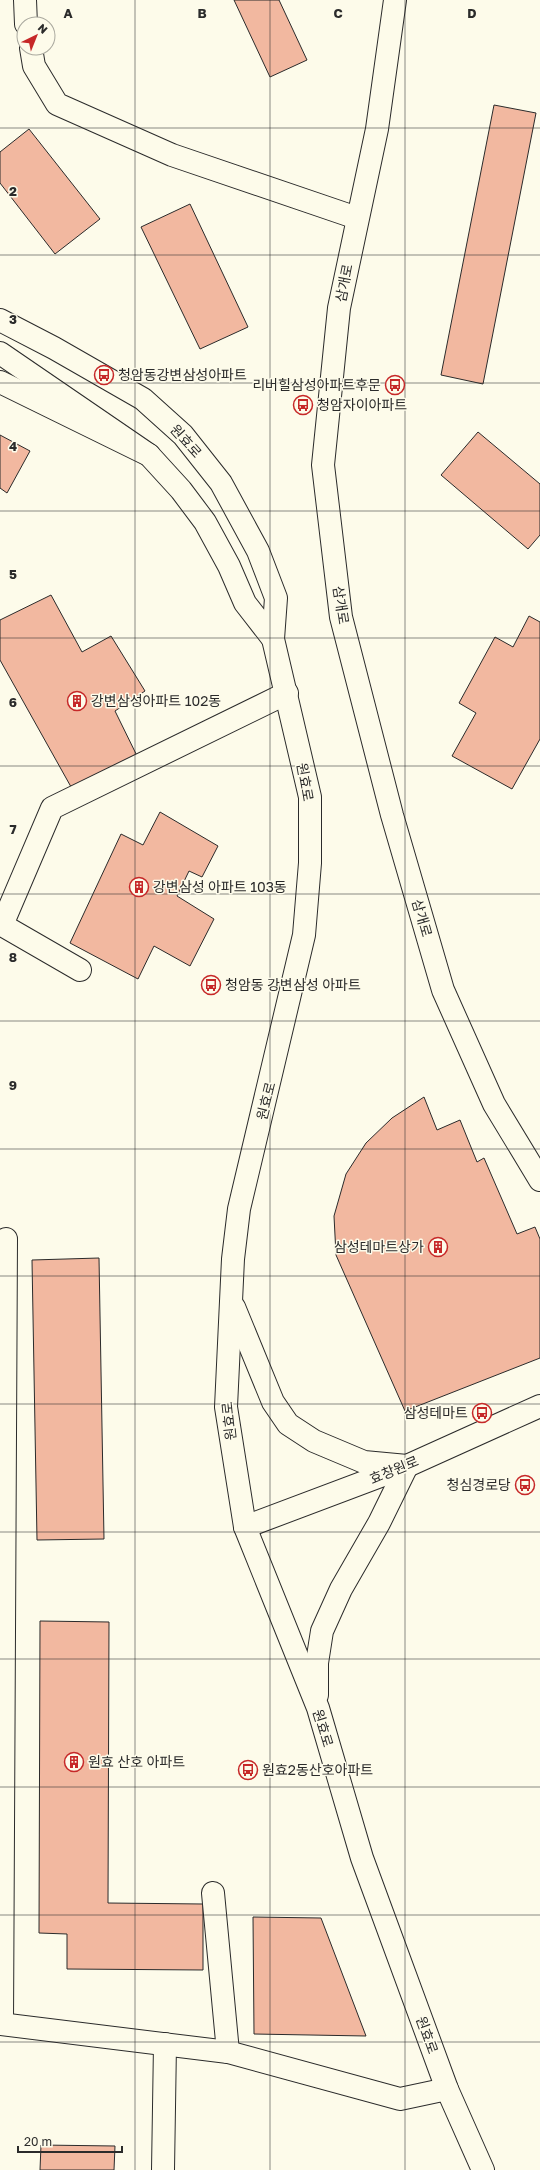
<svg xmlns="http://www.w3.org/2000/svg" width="540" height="2170" font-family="'Golos Text','Noto Sans KR',sans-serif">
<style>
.building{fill:#f2b8a0;stroke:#2b2b2b}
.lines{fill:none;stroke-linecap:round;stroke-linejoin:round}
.minor-casing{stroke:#2b2b2b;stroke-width:24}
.major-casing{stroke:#2b2b2b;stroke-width:24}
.highway-casing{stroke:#2b2b2b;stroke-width:24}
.minor{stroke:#fdfbea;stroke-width:22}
.major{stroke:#fdfbea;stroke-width:22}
.highway{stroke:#fdfbea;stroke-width:22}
.grid{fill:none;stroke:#2b2b2b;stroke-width:1;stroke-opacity:0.55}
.labels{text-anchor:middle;stroke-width:3;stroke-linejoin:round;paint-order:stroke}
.street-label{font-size:14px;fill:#2b2b2b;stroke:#fdfbea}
.poi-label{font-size:14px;fill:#2b2b2b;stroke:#fdfbea;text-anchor:start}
.grid-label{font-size:13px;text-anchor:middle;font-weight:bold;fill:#2b2b2b;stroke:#fdfbea;stroke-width:3;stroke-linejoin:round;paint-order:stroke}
</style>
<rect width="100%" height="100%" fill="#fdfbea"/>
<g class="building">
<polygon points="234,0 279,0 307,60 270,77"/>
<polygon points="494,105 536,113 483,384 441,375"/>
<polygon points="29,129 100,219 55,254 0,183 0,152"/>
<polygon points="190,204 248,327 200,349 141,227"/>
<polygon points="478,432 540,484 540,535 528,549 441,475"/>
<polygon points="0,435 30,451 7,493 0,488"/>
<polygon points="51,595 82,652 111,636 145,691 115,711 141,764 75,794 0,660 0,620"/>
<polygon points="529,616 540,622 540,739 512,789 452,756 476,713 459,703 495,637 513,647"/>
<polygon points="160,812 218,846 202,877 189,871 177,896 214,919 190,966 154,946 138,979 70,943 121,834 143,845"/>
<polygon points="424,1097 437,1130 460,1120 477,1162 484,1158 517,1234 535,1227 540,1239 540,1358 405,1411 336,1255 334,1216 346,1174 366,1143 392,1118"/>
<polygon points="99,1258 104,1539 37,1540 32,1260"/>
<polygon points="40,1621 109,1622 108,1903 203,1904 203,1970 67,1969 67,1934 39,1933"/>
<polygon points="253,1917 321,1918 366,2036 254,2034"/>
<polygon points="41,2145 115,2146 114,2170 40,2170"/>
</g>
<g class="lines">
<defs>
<g id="minor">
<polyline points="25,0 26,24"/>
<polyline points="395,0 377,129 339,308 323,465 341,617 392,815 443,990 494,1104 540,1180"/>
<polyline points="31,48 34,66 57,104 172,155 357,218"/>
<polyline points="80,970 2,925 52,808 287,693"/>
<polyline points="245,1527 407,1466 540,1406"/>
<polyline points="213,1893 228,2052"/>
<polyline points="0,2024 228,2052 400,2099 447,2089"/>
<polyline points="2,2024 6,1239"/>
<polyline points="163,2170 165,2044"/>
</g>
<g id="major">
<polyline points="0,320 54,348 143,399 183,435 221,483 258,551 276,598 273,639 310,797 310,863 304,935 239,1209 233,1259 226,1407 245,1527 318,1708 362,1858 447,2089 483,2170"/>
<polyline points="0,382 149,455 181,490 205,522 229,566 245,603 273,639"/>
<polyline points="234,1307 273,1402 288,1424 314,1441 364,1462 407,1466 379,1523 341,1589 322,1631 317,1663 317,1695"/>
</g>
<polyline id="highway" points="0,353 149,455"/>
</defs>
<use href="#minor" class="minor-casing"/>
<use href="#major" class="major-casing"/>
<use href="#highway" class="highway-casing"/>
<use href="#minor" class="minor"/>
<use href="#major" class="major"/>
<use href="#highway" class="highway"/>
</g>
<path class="grid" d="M135 0V2170M270 0V2170M405 0V2170M0 128H540M0 255H540M0 383H540M0 511H540M0 638H540M0 766H540M0 894H540M0 1021H540M0 1149H540M0 1276H540M0 1404H540M0 1532H540M0 1659H540M0 1787H540M0 1915H540M0 2042H540"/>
<defs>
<symbol id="bus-ring" viewBox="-11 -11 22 22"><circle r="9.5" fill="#fdfbea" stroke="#c62828" stroke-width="1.5"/><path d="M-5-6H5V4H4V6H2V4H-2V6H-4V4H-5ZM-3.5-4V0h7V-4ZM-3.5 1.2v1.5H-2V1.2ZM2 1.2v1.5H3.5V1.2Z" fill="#c62828"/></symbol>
<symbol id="building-ring" viewBox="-11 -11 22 22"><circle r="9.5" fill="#fdfbea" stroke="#c62828" stroke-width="1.5"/><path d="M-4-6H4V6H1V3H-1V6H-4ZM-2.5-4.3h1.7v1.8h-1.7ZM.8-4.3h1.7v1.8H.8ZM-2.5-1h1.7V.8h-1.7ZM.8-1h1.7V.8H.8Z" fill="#c62828"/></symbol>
</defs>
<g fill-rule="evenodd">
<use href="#bus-ring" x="93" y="364" width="22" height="22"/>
<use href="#bus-ring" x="384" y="374" width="22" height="22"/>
<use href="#bus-ring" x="292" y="394" width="22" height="22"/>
<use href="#building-ring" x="66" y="690" width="22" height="22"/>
<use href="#building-ring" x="128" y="876" width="22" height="22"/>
<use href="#bus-ring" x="200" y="974" width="22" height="22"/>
<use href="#building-ring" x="427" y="1236" width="22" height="22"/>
<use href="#bus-ring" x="471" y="1402" width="22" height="22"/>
<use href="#bus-ring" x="514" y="1474" width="22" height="22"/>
<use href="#building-ring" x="63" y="1751" width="22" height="22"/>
<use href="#bus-ring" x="237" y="1759" width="22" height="22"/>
</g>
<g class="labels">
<g class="street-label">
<text transform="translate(344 283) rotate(-79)" y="5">삼개로</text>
<text transform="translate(186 441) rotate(48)" y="5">원효로</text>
<text transform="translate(341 605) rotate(81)" y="5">삼개로</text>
<text transform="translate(305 782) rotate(80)" y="5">원효로</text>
<text transform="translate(422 918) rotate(74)" y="5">삼개로</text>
<text transform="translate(266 1101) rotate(-76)" y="5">원효로</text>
<text transform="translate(229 1421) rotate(-96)" y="5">원효로</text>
<text transform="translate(394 1470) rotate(-22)" y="5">효창원로</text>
<text transform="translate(323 1728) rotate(73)" y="5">원효로</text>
<text transform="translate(427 2035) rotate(70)" y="5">원효로</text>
</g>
<g class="poi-label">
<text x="118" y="380">청암동강변삼성아파트</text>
<text x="381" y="390" text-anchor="end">리버힐삼성아파트후문</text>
<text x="317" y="410">청암자이아파트</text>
<text x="91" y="706">강변삼성아파트 102동</text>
<text x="153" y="892">강변삼성 아파트 103동</text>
<text x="225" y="990">청암동 강변삼성 아파트</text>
<text x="424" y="1252" text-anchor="end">삼성테마트상가</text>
<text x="468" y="1418" text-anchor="end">삼성테마트</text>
<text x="511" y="1490" text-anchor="end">청심경로당</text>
<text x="88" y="1767">원효 산호 아파트</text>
<text x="262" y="1775">원효2동산호아파트</text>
</g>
</g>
<g class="grid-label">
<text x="68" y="18">A</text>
<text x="202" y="18">B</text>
<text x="338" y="18">C</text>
<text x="472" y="18">D</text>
<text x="13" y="196">2</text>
<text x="13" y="324">3</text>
<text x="13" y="451">4</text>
<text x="13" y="579">5</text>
<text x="13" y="707">6</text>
<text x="13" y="834">7</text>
<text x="13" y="962">8</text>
<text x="13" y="1090">9</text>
</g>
<g transform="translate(36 36) rotate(43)"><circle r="19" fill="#fdfbea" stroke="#a9a89e"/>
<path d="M0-3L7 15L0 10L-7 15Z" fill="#c62828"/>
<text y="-6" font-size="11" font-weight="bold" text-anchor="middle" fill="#2b2b2b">N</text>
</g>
<path d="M18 2146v6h104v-6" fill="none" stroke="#2b2b2b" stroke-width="2"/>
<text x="24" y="2146" font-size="12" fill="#2b2b2b" stroke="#fdfbea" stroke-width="3" paint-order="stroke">20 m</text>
</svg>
